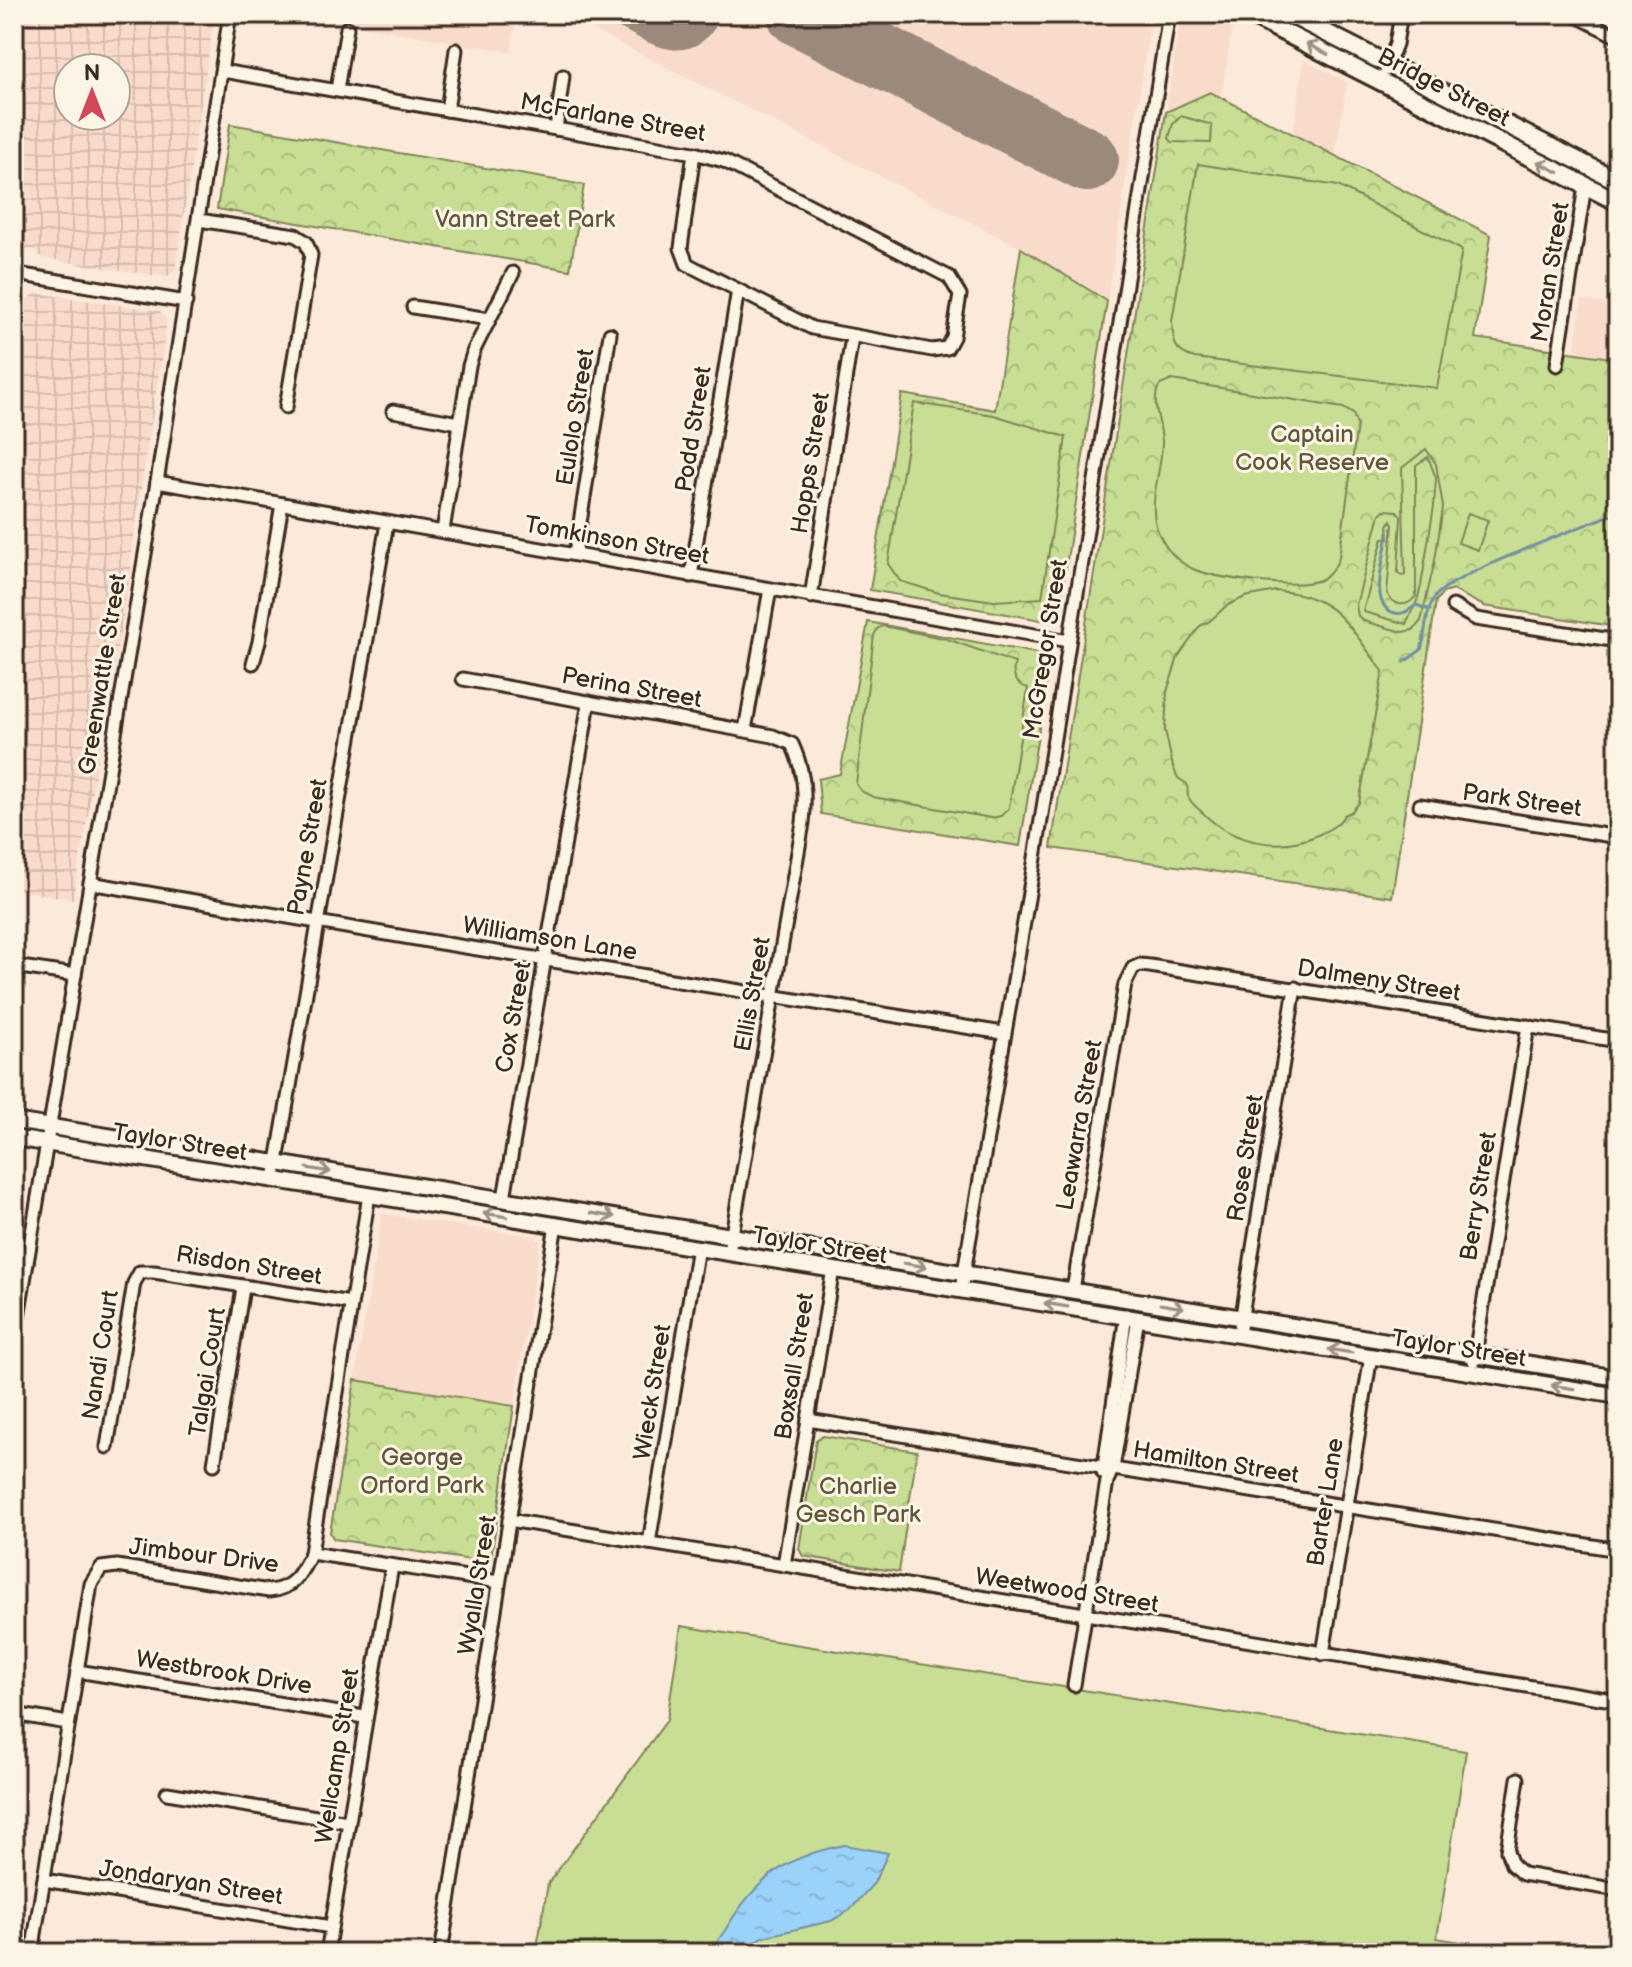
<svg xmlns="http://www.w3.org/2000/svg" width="1632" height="1967" font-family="'Balsamiq Sans',sans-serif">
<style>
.built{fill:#f9dbcc}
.industrial{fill:url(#industrial-grid);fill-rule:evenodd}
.park{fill:url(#park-crowns);stroke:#818459;stroke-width:2}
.pitch{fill:#c7de94;stroke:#818459;stroke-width:2;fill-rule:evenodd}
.water{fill:url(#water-ripples);stroke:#758fa2;stroke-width:2}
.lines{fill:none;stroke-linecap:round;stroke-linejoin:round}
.stream{stroke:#758fa2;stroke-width:3}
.taxiway{stroke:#9b8a7c;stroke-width:26}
.runway{stroke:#9b8a7c;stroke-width:64}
.minor-casing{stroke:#3b2a1e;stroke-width:17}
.major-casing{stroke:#3b2a1e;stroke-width:20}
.highway-casing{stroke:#3b2a1e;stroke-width:22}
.minor{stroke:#fcf5e5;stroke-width:11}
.major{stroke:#fcf5e5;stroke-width:14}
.highway{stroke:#fcf5e5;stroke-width:16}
.oneway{stroke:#9c9082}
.labels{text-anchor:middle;stroke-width:6;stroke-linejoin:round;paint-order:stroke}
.street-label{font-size:24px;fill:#3b2a1e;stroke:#fcf5e5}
.park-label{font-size:24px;fill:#5e573c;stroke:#fcf5e5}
</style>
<defs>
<pattern id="industrial-grid" width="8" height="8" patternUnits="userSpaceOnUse" patternTransform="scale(2)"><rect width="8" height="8" fill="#f9dbcc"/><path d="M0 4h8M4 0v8" fill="none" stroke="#d6bcaf"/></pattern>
<pattern id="park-crowns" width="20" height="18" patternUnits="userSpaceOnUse" patternTransform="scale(2)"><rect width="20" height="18" fill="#c7de94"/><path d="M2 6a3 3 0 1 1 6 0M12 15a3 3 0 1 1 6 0" fill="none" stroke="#acbf7f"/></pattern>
<pattern id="water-ripples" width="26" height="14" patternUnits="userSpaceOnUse" patternTransform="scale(2)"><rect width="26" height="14" fill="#9bd2fa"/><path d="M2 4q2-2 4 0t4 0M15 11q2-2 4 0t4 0" fill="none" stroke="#86b4d6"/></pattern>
</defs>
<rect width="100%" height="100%" fill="#fbe9da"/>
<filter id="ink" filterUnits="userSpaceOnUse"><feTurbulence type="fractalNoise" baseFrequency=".0125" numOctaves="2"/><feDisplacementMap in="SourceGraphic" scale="16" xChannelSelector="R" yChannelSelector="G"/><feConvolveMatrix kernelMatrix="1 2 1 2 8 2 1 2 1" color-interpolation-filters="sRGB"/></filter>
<g filter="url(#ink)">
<g class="built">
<polygon points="292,14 517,14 511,52"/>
<polygon points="562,14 1152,14 1107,301 1021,248"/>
<polygon points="1181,14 1213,14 1233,24 1221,97 1210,92 1166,112"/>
<polygon points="1304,60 1347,82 1335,155 1293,134"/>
<polygon points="1582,300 1618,305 1618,359 1574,352"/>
<polygon points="382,1214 536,1237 540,1242 514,1406 355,1380"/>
</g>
<g class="industrial">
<path d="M14 14H215L175 271 166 277 42 258 36 250 14 248ZM68 68H116V116H68Z"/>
<polygon points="36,293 160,311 167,322 129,565 132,566 73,899 14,890 14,297 28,299"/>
</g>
<g class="park">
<polygon points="1210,92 1491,235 1475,338 1618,359 1618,627 1484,606 1453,590 1443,593 1436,601 1392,897 1051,848 1166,112"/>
<polygon points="230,124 584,185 570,270 217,209"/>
<polygon points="1021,248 1107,301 1058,618 1052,622 870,590 902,394 995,410"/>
<polygon points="868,622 1046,655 1050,661 1020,846 821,814 818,779 840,774"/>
<polygon points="355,1380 514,1406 491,1558 484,1562 334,1539 330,1533"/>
<polygon points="823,1436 917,1451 899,1572 803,1556 799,1549 816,1440"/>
</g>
<g class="pitch">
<polygon points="1181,116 1212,125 1211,143 1172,142 1169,138 1173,124"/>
<path d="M1198 164 1338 186 1462 250 1437 388 1195 358C1173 352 1173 341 1172 321Z"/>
<path d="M1172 380 1343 408 1353 414 1357 425 1339 558C1335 568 1330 576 1320 580 1299 589 1214 579 1193 569 1180 563 1169 553 1162 540 1144 508 1161 478 1162 444 1163 426 1149 401 1160 385Z"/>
<polygon points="914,403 994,415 1066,437 1042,598 994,601 939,593 900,581 888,564"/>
<path d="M1426 449 1436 464 1443 507 1435 560 1421 621 1413 630 1402 632 1364 621 1358 616 1356 605 1380 514 1384 510 1397 511 1401 516 1398 573 1402 576 1405 575 1402 468ZM1428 457 1436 478 1434 506 1421 586 1417 601 1406 624 1364 612V608L1383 538 1389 539 1388 526 1391 520 1393 524 1387 593C1393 607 1407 608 1416 596V465Z"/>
<polygon points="1468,513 1488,520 1478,550 1458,543"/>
<path d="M1276 591C1337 594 1349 628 1383 671L1359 803 1351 812 1344 815C1340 824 1330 829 1320 834 1282 852 1235 844 1205 815 1200 810 1190 803 1188 796 1187 792 1188 788 1187 784L1178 778 1173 767 1165 730 1167 692 1178 657 1200 626 1210 621 1226 606 1245 597Z"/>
<path d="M883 626 947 639 1015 663C1011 675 1016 685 1028 688L1009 808 1001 816 991 818 873 797 861 791 856 784 874 635 878 628Z"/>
<polygon points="681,1626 1466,1751 1437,1938 1490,1947 1489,1953 536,1953 548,1884 667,1720"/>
</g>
<path class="water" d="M845 1845 888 1853 874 1883 850 1910 831 1921 763 1937 737 1953H710C714 1944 722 1936 727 1927 757 1878 788 1855 845 1845Z"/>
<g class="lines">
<g class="stream">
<path d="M1388 532C1387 552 1367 602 1392 612 1402 616 1408 611 1416 605L1430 610"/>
<path d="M1404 662 1421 650C1426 633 1425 612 1435 597 1448 576 1587 525 1618 512"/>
</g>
<g class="taxiway">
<path d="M621 14C651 29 686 56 708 14"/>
<polyline points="799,14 822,25"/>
</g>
<polyline class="runway" points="799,14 1087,160"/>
<defs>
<g id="minor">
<polyline points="1573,14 1618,37"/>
<polyline points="1386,70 1396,44 1401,14"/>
<polyline points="223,71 694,153 724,161 949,277 960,295 953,337 947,348 932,350 812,328 687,264 681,248 694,153"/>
<polyline points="337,90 347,28"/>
<polyline points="447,110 456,50"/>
<polyline points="556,129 563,76"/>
<polyline points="199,220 295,235 306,242 311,255 286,407"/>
<polyline points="17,274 186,302"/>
<polyline points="413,307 489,319"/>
<polyline points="1557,365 1585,186"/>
<polyline points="393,411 459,423"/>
<polyline points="157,482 1069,641"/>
<polyline points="443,531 469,366 474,350 513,273"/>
<polyline points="575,554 610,334"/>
<polyline points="691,576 738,290"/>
<polyline points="811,597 852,337"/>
<polyline points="1453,606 1476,619 1618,641"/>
<polyline points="253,663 259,642 282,504"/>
<path d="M463 679 773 736 792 744C804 770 806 794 803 823L729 1252"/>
<polyline points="745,730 770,589"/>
<polyline points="1420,805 1618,837"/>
<polyline points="90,883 428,941 1003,1033"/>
<polyline points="14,966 75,975"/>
<polyline points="274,1179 387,523"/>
<polyline points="504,1198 589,702"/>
<polyline points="961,1290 1035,858 1169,14"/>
<polyline points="1073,1290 1125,984 1133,968 1140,965 1150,966 1618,1041"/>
<polyline points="1239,1334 1295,988"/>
<polyline points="14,1341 157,482 230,14"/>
<polyline points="1474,1361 1528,1026"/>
<polyline points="808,1420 1618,1550"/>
<polyline points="107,1447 134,1283 140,1272 154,1272 351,1303"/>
<polyline points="214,1464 243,1288"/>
<polyline points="1103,1473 1126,1315"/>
<polyline points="509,1520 1618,1701"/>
<polyline points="649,1543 698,1247"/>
<polyline points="311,1553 499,1582"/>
<polyline points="784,1565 833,1269"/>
<polyline points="1323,1654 1371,1356"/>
<polyline points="77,1671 364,1717"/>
<polyline points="1074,1685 1107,1481 1113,1468 1138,1318"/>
<polyline points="14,1714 68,1723"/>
<polyline points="1518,1779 1507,1851 1512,1865 1523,1874 1618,1890"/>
<polyline points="167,1793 348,1822"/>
<polyline points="44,1880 331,1927"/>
<path d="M32 1953 91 1584 101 1568 117 1566 269 1591C293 1589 301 1574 311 1553L369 1195"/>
<polyline points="327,1953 392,1566"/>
<polyline points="441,1953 556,1224"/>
</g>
<g id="major">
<polyline points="14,1121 1618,1378"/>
<polyline points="14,1138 1618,1396"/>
</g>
<g id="highway">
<polyline points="1248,14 1618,202"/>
<polyline points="1289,14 1618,181"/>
</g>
</defs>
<use href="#minor" class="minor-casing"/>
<use href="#major" class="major-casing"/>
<use href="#highway" class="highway-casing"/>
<use href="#minor" class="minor"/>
<use href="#major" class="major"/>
<use href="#highway" class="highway"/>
</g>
<defs><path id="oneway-shaft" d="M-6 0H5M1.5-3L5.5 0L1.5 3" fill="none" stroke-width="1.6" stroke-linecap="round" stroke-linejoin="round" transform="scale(2)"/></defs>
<g class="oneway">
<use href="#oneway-shaft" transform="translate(1317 49) rotate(-153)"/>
<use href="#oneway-shaft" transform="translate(1548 167) rotate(-153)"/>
<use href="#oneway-shaft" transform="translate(319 1170) rotate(9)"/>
<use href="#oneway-shaft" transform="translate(495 1215) rotate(-171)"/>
<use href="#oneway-shaft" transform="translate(603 1215) rotate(9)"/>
<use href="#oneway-shaft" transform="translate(915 1265) rotate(9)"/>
<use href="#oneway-shaft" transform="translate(1056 1305) rotate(-171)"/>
<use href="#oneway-shaft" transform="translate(1172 1306) rotate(9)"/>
<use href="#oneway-shaft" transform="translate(1340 1351) rotate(-171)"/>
<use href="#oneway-shaft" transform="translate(1563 1387) rotate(-171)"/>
</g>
</g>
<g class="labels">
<g class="street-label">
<text transform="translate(1444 87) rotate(27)" y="8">Bridge Street</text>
<text transform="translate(613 117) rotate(10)" y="8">McFarlane Street</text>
<text transform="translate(1550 272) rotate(-81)" y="8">Moran Street</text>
<text transform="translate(575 417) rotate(-81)" y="8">Eulolo Street</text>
<text transform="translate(693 429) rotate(-81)" y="8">Podd Street</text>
<text transform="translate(810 463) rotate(-81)" y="8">Hopps Street</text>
<text transform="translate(617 540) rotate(10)" y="8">Tomkinson Street</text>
<text transform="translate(1045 649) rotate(-81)" y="8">McGregor Street</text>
<text transform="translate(102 674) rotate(-81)" y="8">Greenwattle Street</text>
<text transform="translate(632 687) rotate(10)" y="8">Perina Street</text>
<text transform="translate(1522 800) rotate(8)" y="8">Park Street</text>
<text transform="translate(307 847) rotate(-80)" y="8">Payne Street</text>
<text transform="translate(550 938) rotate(9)" y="8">Williamson Lane</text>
<text transform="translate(1379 980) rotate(9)" y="8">Dalmeny Street</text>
<text transform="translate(752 994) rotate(-80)" y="8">Ellis Street</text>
<text transform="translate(513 1017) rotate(-80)" y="8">Cox Street</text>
<text transform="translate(1079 1125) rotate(-80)" y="8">Leawarra Street</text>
<text transform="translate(180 1142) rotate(9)" y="8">Taylor Street</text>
<text transform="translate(1245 1158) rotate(-81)" y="8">Rose Street</text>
<text transform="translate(1478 1196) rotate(-81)" y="8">Berry Street</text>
<text transform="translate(820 1245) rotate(9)" y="8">Taylor Street</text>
<text transform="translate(249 1265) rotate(9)" y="8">Risdon Street</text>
<text transform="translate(1459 1348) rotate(9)" y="8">Taylor Street</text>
<text transform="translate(100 1355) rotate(-81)" y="8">Nandi Court</text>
<text transform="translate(794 1366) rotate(-81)" y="8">Boxsall Street</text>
<text transform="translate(207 1372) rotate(-81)" y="8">Talgai Court</text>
<text transform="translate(652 1392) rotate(-81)" y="8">Wieck Street</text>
<text transform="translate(1216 1462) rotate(9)" y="8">Hamilton Street</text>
<text transform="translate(1325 1502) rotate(-81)" y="8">Barter Lane</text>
<text transform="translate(204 1555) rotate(7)" y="8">Jimbour Drive</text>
<text transform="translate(477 1585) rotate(-81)" y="8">Wyalla Street</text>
<text transform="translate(1067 1590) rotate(9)" y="8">Weetwood Street</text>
<text transform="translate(224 1672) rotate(9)" y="8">Westbrook Drive</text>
<text transform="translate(337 1756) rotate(-81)" y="8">Wellcamp Street</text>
<text transform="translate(191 1882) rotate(9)" y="8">Jondaryan Street</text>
</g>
<g class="park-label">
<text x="525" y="227">Vann Street Park</text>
<text x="1312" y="442">Captain<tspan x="1312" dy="28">Cook Reserve</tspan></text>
<text x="422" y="1465">George<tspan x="422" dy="28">Orford Park</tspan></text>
<text x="858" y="1494">Charlie<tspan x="858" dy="28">Gesch Park</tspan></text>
</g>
</g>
<rect width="1632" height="1967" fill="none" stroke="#fcf5e5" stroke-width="48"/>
<rect x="24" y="24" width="1584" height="1919" fill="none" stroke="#3b2a1e" stroke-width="3" filter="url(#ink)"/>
<g transform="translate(92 92)"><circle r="38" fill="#fcf5e5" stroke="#afa495" stroke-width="2"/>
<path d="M0-6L14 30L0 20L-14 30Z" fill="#d1495b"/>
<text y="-12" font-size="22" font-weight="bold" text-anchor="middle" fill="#3b2a1e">N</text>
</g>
</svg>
